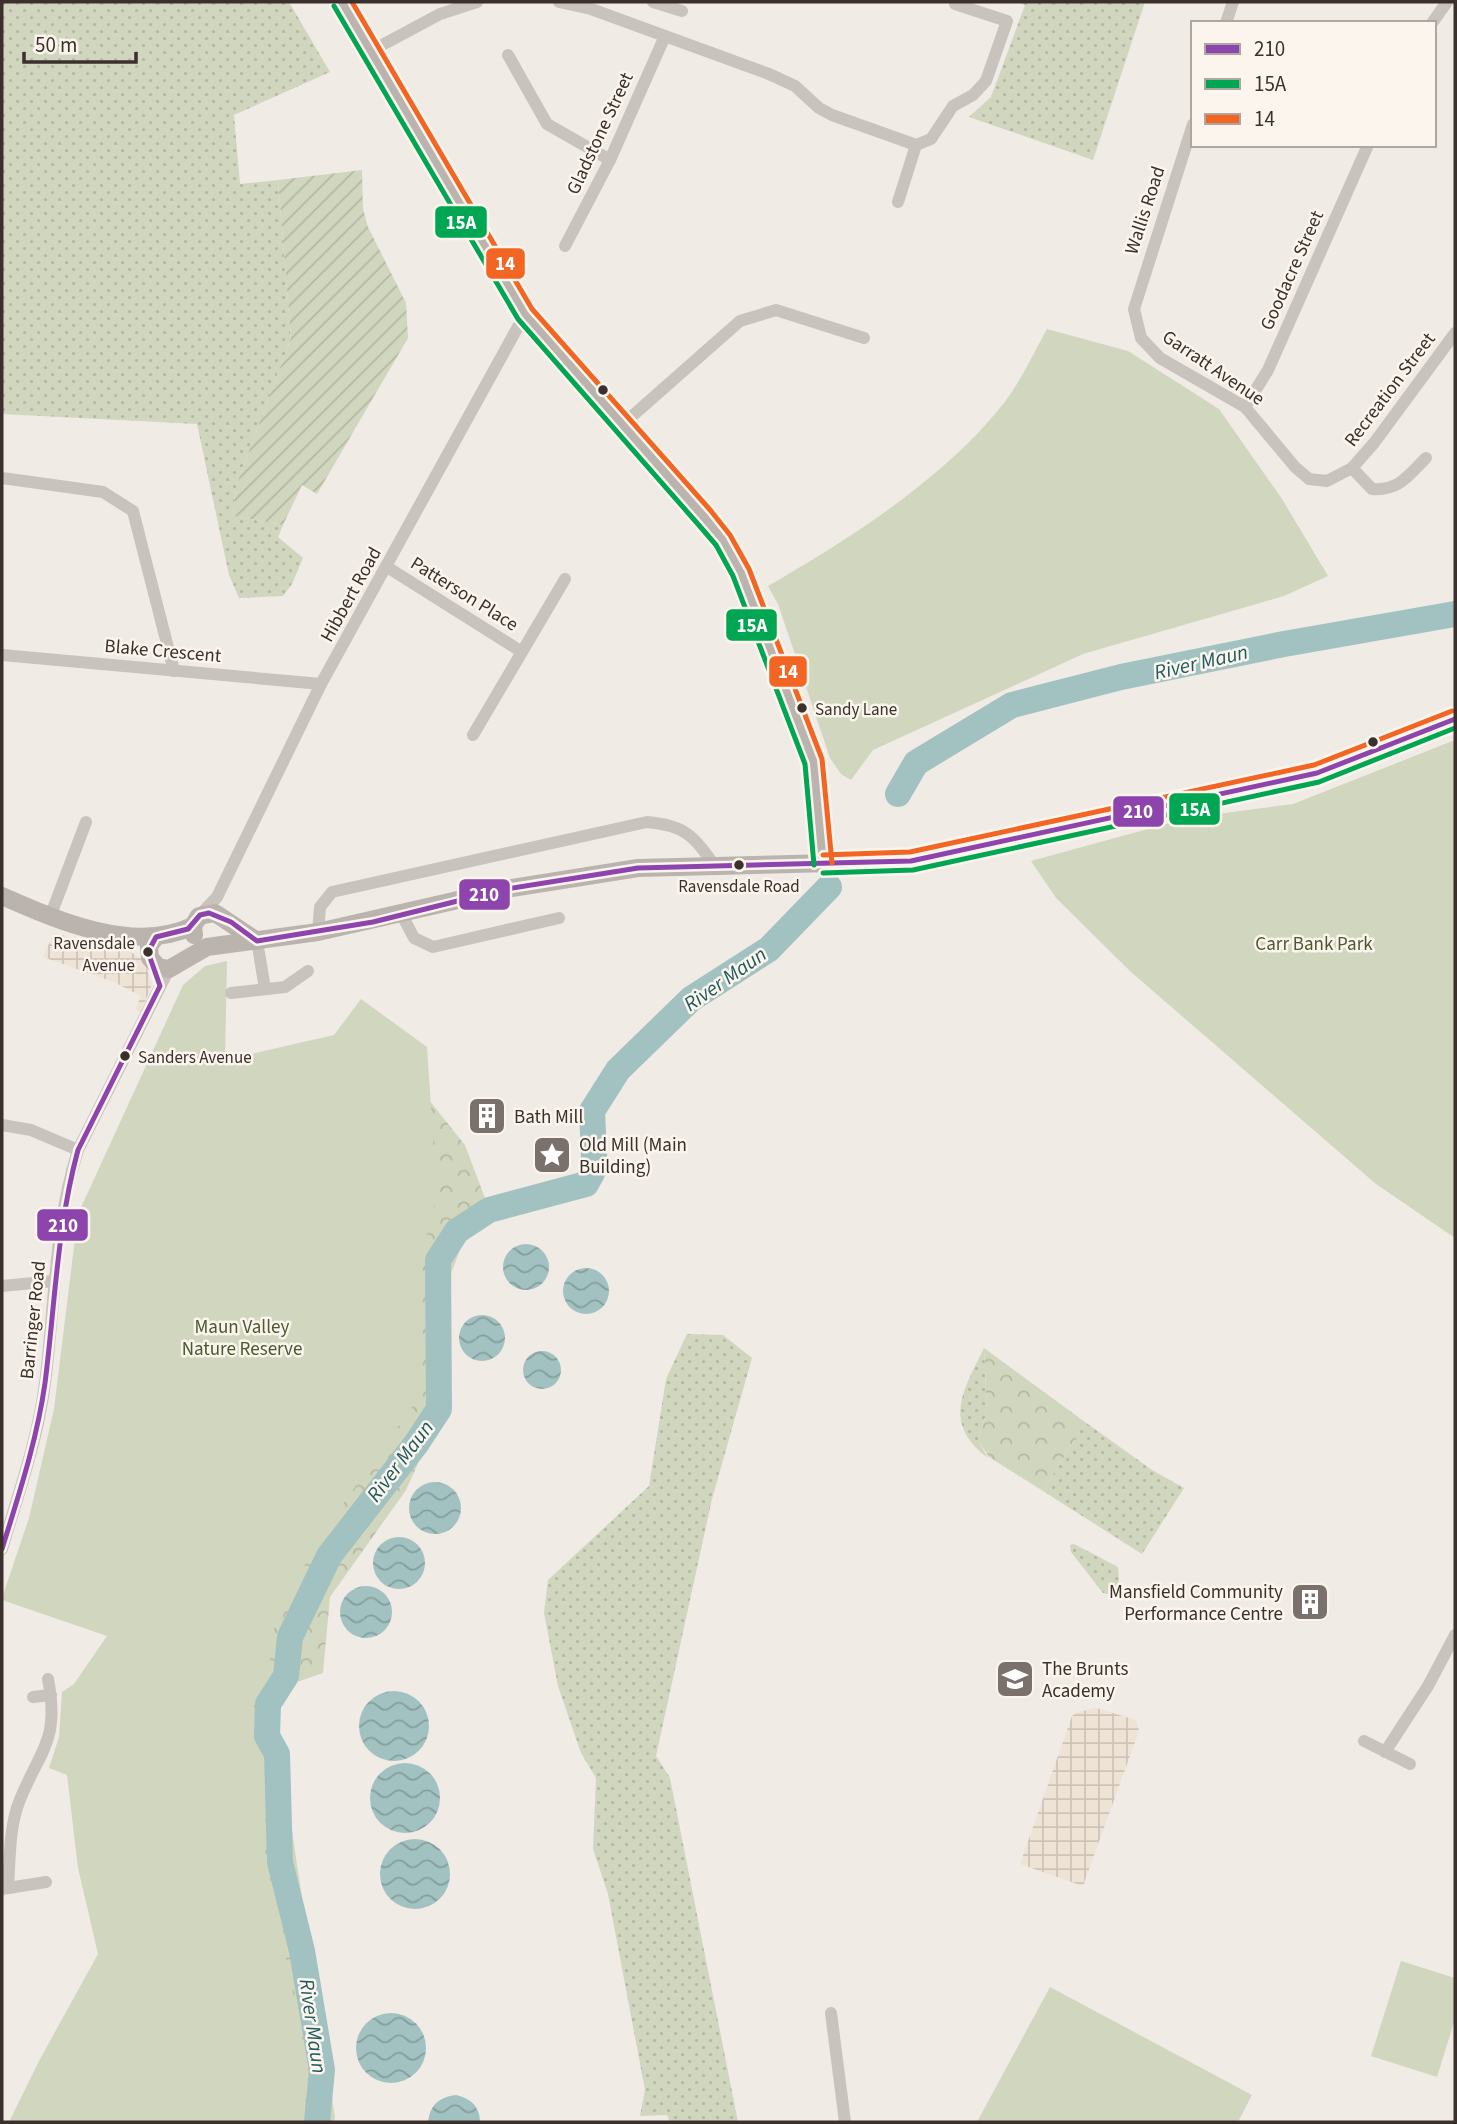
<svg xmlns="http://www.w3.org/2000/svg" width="1457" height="2124" font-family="'Source Sans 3',sans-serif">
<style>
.grass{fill:url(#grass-dots)}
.forest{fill:url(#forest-crowns)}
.park{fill:#d1d6bf}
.garden{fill:url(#garden-furrows)}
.plaza{fill:url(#plaza-grid)}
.water{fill:url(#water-waves)}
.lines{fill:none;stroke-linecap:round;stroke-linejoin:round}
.river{stroke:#a1c2c1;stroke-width:26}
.street{stroke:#c9c3be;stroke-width:12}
.secondary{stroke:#bab3ae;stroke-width:18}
.bus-1-casing{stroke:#fbf5ee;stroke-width:10}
.bus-2-casing{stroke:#fbf5ee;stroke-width:10}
.bus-3-casing{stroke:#fbf5ee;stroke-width:10}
.bus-1{stroke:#8e44ad;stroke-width:5}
.bus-2{stroke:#00a651;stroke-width:5}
.bus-3{stroke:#f26522;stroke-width:5}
.bus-dot{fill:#3b302b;stroke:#fbf5ee;stroke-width:2.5}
.labels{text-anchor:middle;stroke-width:5;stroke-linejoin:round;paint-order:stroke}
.bus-label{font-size:17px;fill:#3b302b;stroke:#fbf5ee;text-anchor:start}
.street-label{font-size:19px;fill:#3b302b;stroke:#fbf5ee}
.park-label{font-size:19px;fill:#4a5a2e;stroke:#fbf5ee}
.poi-label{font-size:19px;fill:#3b302b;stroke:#fbf5ee;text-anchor:start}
.water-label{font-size:21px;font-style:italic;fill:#1f5a5e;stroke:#fbf5ee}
.line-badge{stroke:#fbf5ee;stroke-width:2.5}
.badge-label{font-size:19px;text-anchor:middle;font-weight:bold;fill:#fff}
</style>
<defs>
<pattern id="grass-dots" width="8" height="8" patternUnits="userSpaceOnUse" patternTransform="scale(1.75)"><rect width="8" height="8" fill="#d1d6bf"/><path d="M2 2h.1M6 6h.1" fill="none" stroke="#b4b8a4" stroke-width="1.8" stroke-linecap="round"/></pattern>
<pattern id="forest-crowns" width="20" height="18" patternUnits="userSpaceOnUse" patternTransform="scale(1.75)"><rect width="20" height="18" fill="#d1d6bf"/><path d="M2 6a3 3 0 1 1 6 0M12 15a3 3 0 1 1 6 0" fill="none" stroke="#b4b8a4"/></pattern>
<pattern id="garden-furrows" width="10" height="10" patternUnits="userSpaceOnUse" patternTransform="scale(1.75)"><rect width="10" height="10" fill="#d1d6bf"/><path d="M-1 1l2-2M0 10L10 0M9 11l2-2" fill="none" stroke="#b4b8a4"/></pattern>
<pattern id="plaza-grid" width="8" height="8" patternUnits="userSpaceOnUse" patternTransform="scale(1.75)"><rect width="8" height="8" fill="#eee3d5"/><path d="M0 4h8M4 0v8" fill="none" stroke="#cdc3b7"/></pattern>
<pattern id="water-waves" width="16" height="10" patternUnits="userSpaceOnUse" patternTransform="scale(1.75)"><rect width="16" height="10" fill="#a1c2c1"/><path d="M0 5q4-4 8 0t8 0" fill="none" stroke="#849e9d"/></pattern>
</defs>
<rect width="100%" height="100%" fill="#f0ebe5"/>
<g class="grass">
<polygon points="2,2 289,2 330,72 234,115 240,184 278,180 291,338 236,486 233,516 283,525 278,537 303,558 292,584 283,596 239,598 229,575 197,424 2,414"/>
<polygon points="1016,2 1145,2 1093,160 969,117 991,97 1025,5"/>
<polygon points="687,1334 723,1335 752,1358 712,1499 656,1756 670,1778 738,2122 670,2122 667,2115 640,2116 645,2090 608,1894 593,1849 596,1778 581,1753 558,1686 544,1613 548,1580 649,1486 666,1379"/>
<path d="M984 1348 987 1411 978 1440 988 1458C942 1423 963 1391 984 1348Z"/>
<polygon points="1085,1422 1152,1470 1184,1488 1142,1554 1043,1491"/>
<polygon points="1074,1544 1118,1567 1119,1581 1112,1595 1103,1593 1071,1552 1070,1545"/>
</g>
<g class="forest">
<polygon points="383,1043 465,1145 485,1198 470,1223 448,1282 450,1393 406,1490 330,1597 323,1673 271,1691 335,2118 333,2122 162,2122 193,1908"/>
<polygon points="984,1348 1085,1422 1043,1491 989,1457 978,1440 987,1411"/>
</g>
<g class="park">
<path d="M1047 329 1128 351 1219 409 1282 499 1328 576 1284 596 1083 654 873 750 851 780 841 774 830 758 778 604 768 586C851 538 944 479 1004 403 1021 381 1033 354 1047 329Z"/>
<polygon points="1455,740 1455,1238 1376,1184 1131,972 1056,898 1031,861 1188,818 1293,804"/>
<polygon points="227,961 225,1060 334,1035 361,999 427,1047 437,1197 420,1259 422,1393 316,1542 273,1631 269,1668 254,1693 253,1736 264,1756 265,1856 308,2067 304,2119 301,2122 9,2122 39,2061 98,1954 78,1868 67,1775 49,1768 59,1737 62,1692 74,1684 107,1636 2,1600 2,1598 29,1518 54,1409 78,1214 183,985 205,966"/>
<polygon points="1401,1961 1455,1978 1455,2019 1437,2077 1371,2056"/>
<polygon points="1050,1987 1252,2095 1238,2122 977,2122"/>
</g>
<polygon class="garden" points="362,170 363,209 368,227 406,303 408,338 317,494 302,485 283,525 233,516 236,486 291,338 278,180"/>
<g class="plaza">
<polygon points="54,933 131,952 144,961 152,984 141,1012 135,1009 141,996 114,982 43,957"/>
<polygon points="1096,1708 1136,1720 1139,1731 1083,1886 1020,1864 1072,1716 1078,1712"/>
</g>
<g class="water">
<circle cx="526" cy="1267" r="23"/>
<circle cx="586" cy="1291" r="23"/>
<circle cx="482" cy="1338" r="23"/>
<circle cx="542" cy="1370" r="19"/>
<circle cx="435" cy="1508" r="26"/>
<circle cx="399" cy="1563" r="26"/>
<circle cx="366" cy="1612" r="26"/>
<circle cx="394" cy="1726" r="35"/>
<circle cx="405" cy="1798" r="35"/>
<circle cx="415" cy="1874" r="35"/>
<circle cx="391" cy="2048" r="35"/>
<path d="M456 2095C471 2098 480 2107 480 2122H428C430 2105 439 2097 456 2095Z"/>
</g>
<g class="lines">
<g class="river">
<polyline points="898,794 916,763 1012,705 1121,677 1284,644 1455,614"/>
<polyline points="317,2122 322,2070 302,1951 280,1862 277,1754 267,1736 268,1704 286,1676 290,1637 329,1556 416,1444 439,1409 438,1260 457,1231 489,1210 586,1184 592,1173 594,1155 592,1111 618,1070 691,999 769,949 829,887"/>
</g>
<g class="street">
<polyline points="559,2 591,9 769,74 795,86 819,108 832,115 916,145 931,139 953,106 973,95 986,81 1007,21 955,4"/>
<polyline points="653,2 682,11"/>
<polyline points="1226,23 1233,2"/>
<polyline points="1432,23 1447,2"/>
<polyline points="371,51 440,14 477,2"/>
<polyline points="508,55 547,124 610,160"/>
<polyline points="1193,124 1134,309 1141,338 1160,358 1245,407 1295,467 1309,479 1327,481 1352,468 1374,443 1455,333"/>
<polyline points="898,202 916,145"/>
<polyline points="565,246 610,160 665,36"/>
<polyline points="1245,407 1268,370 1368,145"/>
<polyline points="622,425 740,321 776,310 864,338"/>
<path d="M1352 468 1372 489C1399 491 1408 476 1426 458"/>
<polyline points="2,478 103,492 133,511 174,671"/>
<polyline points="387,567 522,652"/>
<polyline points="2,655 321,684"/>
<polyline points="473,735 565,579"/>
<polyline points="402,915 414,938 433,947 559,918"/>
<polyline points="199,916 217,897 321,684 525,314"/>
<polyline points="50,917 86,822"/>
<path d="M318 932 320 907 332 892 647 822C683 825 694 835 714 865"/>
<polyline points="257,941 265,989"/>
<polyline points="231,993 285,987 308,971"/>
<polyline points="2,1125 31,1130 78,1150"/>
<polyline points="2,1286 54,1281"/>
<path d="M2 1549C18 1495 38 1439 45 1383 55 1305 54 1225 78 1150L169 969"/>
<polyline points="33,1697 51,1695"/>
<polyline points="1364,1741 1410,1764"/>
<polyline points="1385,1752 1428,1686 1455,1635"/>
<path d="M8 1888C10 1860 9 1828 19 1802 40 1749 60 1742 48 1679"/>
<polyline points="2,1889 46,1882"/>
<polyline points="831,2013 845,2122"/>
</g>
<g class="secondary">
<polyline points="342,2 525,314 704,517 723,540 741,572 814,762 823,864"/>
<path d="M2 896C59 921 134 954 193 926"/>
<polyline points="194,935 193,926 199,916 215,913 257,941"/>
<polyline points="156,937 149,946 150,958 158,967 169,969 207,947 318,932 506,889 638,868 911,861 1317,773 1455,719"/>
</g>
<defs>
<path id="bus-1" d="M2 1549C19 1494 37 1440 45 1383 55 1305 57 1227 78 1150L160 986 148 952 156 937 188 929 200 915 209 913 231 922 257 941 373 922 506 889 638 868 911 861 1317 773 1455 719"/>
<g id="bus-2">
<polyline points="334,6 518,319 697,523 716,545 733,576 805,764 814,865"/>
<polyline points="823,873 913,870 1319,782 1455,728"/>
</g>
<g id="bus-3">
<polyline points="352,2 532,309 711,511 730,535 749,569 822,759 832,863"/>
<polyline points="823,855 910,852 1314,765 1452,711"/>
</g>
</defs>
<use href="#bus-1" class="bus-1-casing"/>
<use href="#bus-2" class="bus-2-casing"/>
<use href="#bus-3" class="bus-3-casing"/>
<use href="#bus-1" class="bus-1"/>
<use href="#bus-2" class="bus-2"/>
<use href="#bus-3" class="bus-3"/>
</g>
<defs>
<symbol id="building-square" viewBox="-11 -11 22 22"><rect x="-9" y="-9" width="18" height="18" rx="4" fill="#7a716c" stroke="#fbf5ee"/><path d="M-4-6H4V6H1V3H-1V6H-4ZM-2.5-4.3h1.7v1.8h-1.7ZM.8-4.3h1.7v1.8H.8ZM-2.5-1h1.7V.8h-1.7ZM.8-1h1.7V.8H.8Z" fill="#fff"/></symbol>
<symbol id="sight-square" viewBox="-11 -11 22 22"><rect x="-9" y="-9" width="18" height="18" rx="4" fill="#7a716c" stroke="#fbf5ee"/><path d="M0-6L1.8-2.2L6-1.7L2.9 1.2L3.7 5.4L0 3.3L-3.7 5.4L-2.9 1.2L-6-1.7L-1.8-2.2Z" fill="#fff"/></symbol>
<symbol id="school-square" viewBox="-11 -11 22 22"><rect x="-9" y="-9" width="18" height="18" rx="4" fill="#7a716c" stroke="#fbf5ee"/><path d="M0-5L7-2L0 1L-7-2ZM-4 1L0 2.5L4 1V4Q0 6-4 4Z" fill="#fff"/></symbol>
</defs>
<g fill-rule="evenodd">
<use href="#building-square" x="465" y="1094" width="44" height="44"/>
<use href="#sight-square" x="530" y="1133" width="44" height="44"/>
<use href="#building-square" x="1288" y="1580" width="44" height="44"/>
<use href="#school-square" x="993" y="1657" width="44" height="44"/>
</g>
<g class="bus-dot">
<circle cx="603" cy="390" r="6"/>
<circle cx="802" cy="708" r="6"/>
<circle cx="1373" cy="742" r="6"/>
<circle cx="739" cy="865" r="6"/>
<circle cx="148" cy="952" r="6"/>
<circle cx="125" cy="1056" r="6"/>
</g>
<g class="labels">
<g class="bus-label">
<text x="815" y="715">Sandy Lane</text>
<text x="739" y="892" text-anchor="middle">Ravensdale Road</text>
<text x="135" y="949" text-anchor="end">Ravensdale<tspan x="135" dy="22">Avenue</tspan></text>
<text x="138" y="1063">Sanders Avenue</text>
</g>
<g class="street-label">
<text transform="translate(599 133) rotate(-65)" y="7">Gladstone Street</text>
<text transform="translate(1144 210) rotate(-72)" y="7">Wallis Road</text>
<text transform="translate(1291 270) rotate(-66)" y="7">Goodacre Street</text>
<text transform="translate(1214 367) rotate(34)" y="7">Garratt Avenue</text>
<text transform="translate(1389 389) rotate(-53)" y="7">Recreation Street</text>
<text transform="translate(465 593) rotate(32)" y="7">Patterson Place</text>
<text transform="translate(350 594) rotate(-61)" y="7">Hibbert Road</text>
<text transform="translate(163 650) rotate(5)" y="7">Blake Crescent</text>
<text transform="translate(32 1320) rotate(-84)" y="7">Barringer Road</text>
</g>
<g class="park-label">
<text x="1314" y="950">Carr Bank Park</text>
<text x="242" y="1333">Maun Valley<tspan x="242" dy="22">Nature Reserve</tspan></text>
</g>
<g class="poi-label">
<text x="514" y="1123">Bath Mill</text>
<text x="579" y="1151">Old Mill (Main<tspan x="579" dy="22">Building)</tspan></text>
<text x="1283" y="1598" text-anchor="end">Mansfield Community<tspan x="1283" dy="22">Performance Centre</tspan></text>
<text x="1042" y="1675">The Brunts<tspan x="1042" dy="22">Academy</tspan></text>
</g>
<g class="water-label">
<text transform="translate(1201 662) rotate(-13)" y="7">River Maun</text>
<text transform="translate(725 979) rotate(-35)" y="7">River Maun</text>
<text transform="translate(400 1461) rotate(-53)" y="7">River Maun</text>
<text transform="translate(313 2026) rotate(82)" y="7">River Maun</text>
</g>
</g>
<g class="line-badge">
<rect x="434" y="205" width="54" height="34" rx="7" fill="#00a651"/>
<rect x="485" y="247" width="41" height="33" rx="7" fill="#f26522"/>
<rect x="725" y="608" width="53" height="34" rx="7" fill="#00a651"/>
<rect x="768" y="655" width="40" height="33" rx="7" fill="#f26522"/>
<rect x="1168" y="792" width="53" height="34" rx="7" fill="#00a651"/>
<rect x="1112" y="795" width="53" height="33" rx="7" fill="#8e44ad"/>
<rect x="458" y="878" width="53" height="33" rx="7" fill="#8e44ad"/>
<rect x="36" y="1208" width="53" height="34" rx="7" fill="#8e44ad"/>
</g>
<g class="badge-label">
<text x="461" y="229">15A</text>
<text x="505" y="270">14</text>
<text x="752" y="632">15A</text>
<text x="788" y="678">14</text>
<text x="1195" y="816">15A</text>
<text x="1138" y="818">210</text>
<text x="484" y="901">210</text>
<text x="63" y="1232">210</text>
</g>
<rect width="1457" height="2124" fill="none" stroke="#3b302b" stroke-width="7"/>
<rect x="1191" y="21" width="245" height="126" fill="#fbf5ee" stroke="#aea6a0" stroke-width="2"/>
<rect x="1205" y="44" width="35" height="10" fill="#8e44ad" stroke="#aea6a0" stroke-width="2"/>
<text x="1254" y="56" font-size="21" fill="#3b302b">210</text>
<rect x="1205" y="79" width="35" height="10" fill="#00a651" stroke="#aea6a0" stroke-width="2"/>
<text x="1254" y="91" font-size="21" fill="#3b302b">15A</text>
<rect x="1205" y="114" width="35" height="10" fill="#f26522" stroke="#aea6a0" stroke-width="2"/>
<text x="1254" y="126" font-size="21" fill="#3b302b">14</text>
<path d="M24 52v10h112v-10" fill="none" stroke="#3b302b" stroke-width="3.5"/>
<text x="35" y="52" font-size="21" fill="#3b302b" stroke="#fbf5ee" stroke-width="5" paint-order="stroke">50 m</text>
</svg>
